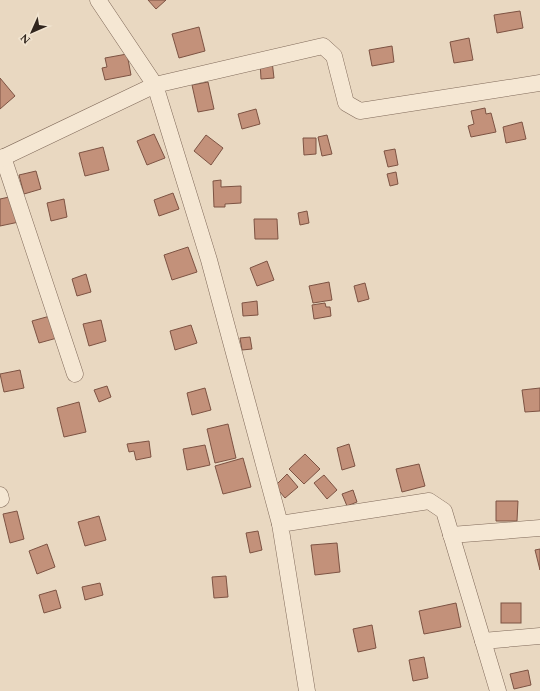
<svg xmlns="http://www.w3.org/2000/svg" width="540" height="691" font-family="Spectral,serif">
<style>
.building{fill:#c3917a;stroke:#7d5343}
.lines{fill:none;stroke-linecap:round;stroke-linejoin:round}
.minor-casing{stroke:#806a5a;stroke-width:17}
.minor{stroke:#f5e7d3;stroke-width:16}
</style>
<rect width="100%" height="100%" fill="#e9d8c1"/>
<g class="building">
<polygon points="148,0 166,0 156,9"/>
<polygon points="520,11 523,28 497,33 494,15"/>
<polygon points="199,27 205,51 179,58 172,34"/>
<polygon points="469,38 473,60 454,63 450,42"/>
<polygon points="392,46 394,62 372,66 369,50"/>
<polygon points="127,54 131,75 105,80 102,68 107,67 105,58"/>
<polygon points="272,61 274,78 261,79 260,62"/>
<polygon points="0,78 15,96 0,109"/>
<polygon points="208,82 214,109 198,112 192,85"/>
<polygon points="485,108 486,114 491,113 496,132 471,137 468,126 474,124 471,111"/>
<polygon points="256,109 260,124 242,129 238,114"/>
<polygon points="522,122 526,139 506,143 503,127"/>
<polygon points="154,134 165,158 147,165 137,141"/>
<polygon points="206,135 223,148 211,165 194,151"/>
<polygon points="327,135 332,154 322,156 318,137"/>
<polygon points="303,138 316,138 316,154 304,155"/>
<polygon points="103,147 109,170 85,176 79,153"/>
<polygon points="395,149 398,165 388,167 384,151"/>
<polygon points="36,171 41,189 24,194 19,175"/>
<polygon points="396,172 398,184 390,186 387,174"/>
<polygon points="221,180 221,187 241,186 241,203 225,204 225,207 214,207 213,181"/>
<polygon points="173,193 179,209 159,216 154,200"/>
<polygon points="14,196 19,222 0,226 0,199"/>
<polygon points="64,199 67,217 51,221 47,203"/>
<polygon points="307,211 309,223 300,225 298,213"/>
<polygon points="254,219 277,219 278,239 255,239"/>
<polygon points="188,247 197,272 172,280 164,255"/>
<polygon points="267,261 274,280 257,286 250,268"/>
<polygon points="86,274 91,292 77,296 72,279"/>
<polygon points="329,282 332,300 313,303 309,286"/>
<polygon points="365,283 369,299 358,302 354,286"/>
<polygon points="257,301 258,315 243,316 242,303"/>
<polygon points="325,303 326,307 330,307 331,316 314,319 312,305"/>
<polygon points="50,316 57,338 39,343 32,321"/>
<polygon points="101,320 106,341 89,346 83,324"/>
<polygon points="191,325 197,343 175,350 170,331"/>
<polygon points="250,337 252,349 242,350 240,338"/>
<polygon points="20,370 24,388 4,392 0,374"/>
<polygon points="107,386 111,397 99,402 94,390"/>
<polygon points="205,388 211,410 192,415 187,393"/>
<polygon points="540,388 540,411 525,412 522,390"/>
<polygon points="79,402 86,432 64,437 57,408"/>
<polygon points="228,424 236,458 215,463 207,429"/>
<polygon points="149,441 151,457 136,460 134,451 129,452 127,444"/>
<polygon points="349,444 355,466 342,470 337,448"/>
<polygon points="205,445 210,465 187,470 183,449"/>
<polygon points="305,454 320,469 304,484 289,469"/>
<polygon points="243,458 251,487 223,494 215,466"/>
<polygon points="419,464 425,486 402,492 396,469"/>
<polygon points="287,474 298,487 285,498 275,486"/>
<polygon points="324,475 337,490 327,499 314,483"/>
<polygon points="353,490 357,502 347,506 342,494"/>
<polygon points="496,501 518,501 517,521 496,521"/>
<polygon points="17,511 24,539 10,543 3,514"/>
<polygon points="99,516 106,540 85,546 78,522"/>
<polygon points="258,531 262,550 250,553 246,533"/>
<polygon points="337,543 340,572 315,575 311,545"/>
<polygon points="47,544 55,567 37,574 29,551"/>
<polygon points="540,549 540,570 535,550"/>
<polygon points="226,576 228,597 214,598 212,577"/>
<polygon points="100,583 103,595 85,600 82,587"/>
<polygon points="56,590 61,608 44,613 39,595"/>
<polygon points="456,603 461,627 424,634 419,611"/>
<rect x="501" y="603" width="20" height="20"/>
<polygon points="372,625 376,648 358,652 353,629"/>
<polygon points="424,657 428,678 413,681 409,660"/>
<polygon points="528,670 531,685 514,689 510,674"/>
</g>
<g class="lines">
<defs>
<g id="minor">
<polyline points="3,157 75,374"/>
<polyline points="0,159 155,85 98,0"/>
<polyline points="0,495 1,499"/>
<polyline points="280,524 209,260 155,85 323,46 334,56 346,103 360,111 540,83"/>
<polyline points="451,535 540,528"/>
<polyline points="307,691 280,524 429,501 444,511 483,641"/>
<polyline points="498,691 483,641 540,636"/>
</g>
</defs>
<use href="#minor" class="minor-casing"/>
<use href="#minor" class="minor"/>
</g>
<g transform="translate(32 32) rotate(225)" stroke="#f1e4d0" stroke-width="3" paint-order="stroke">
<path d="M0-3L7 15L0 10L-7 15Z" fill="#31251d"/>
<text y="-6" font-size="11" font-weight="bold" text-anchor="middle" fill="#31251d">N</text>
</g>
</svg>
